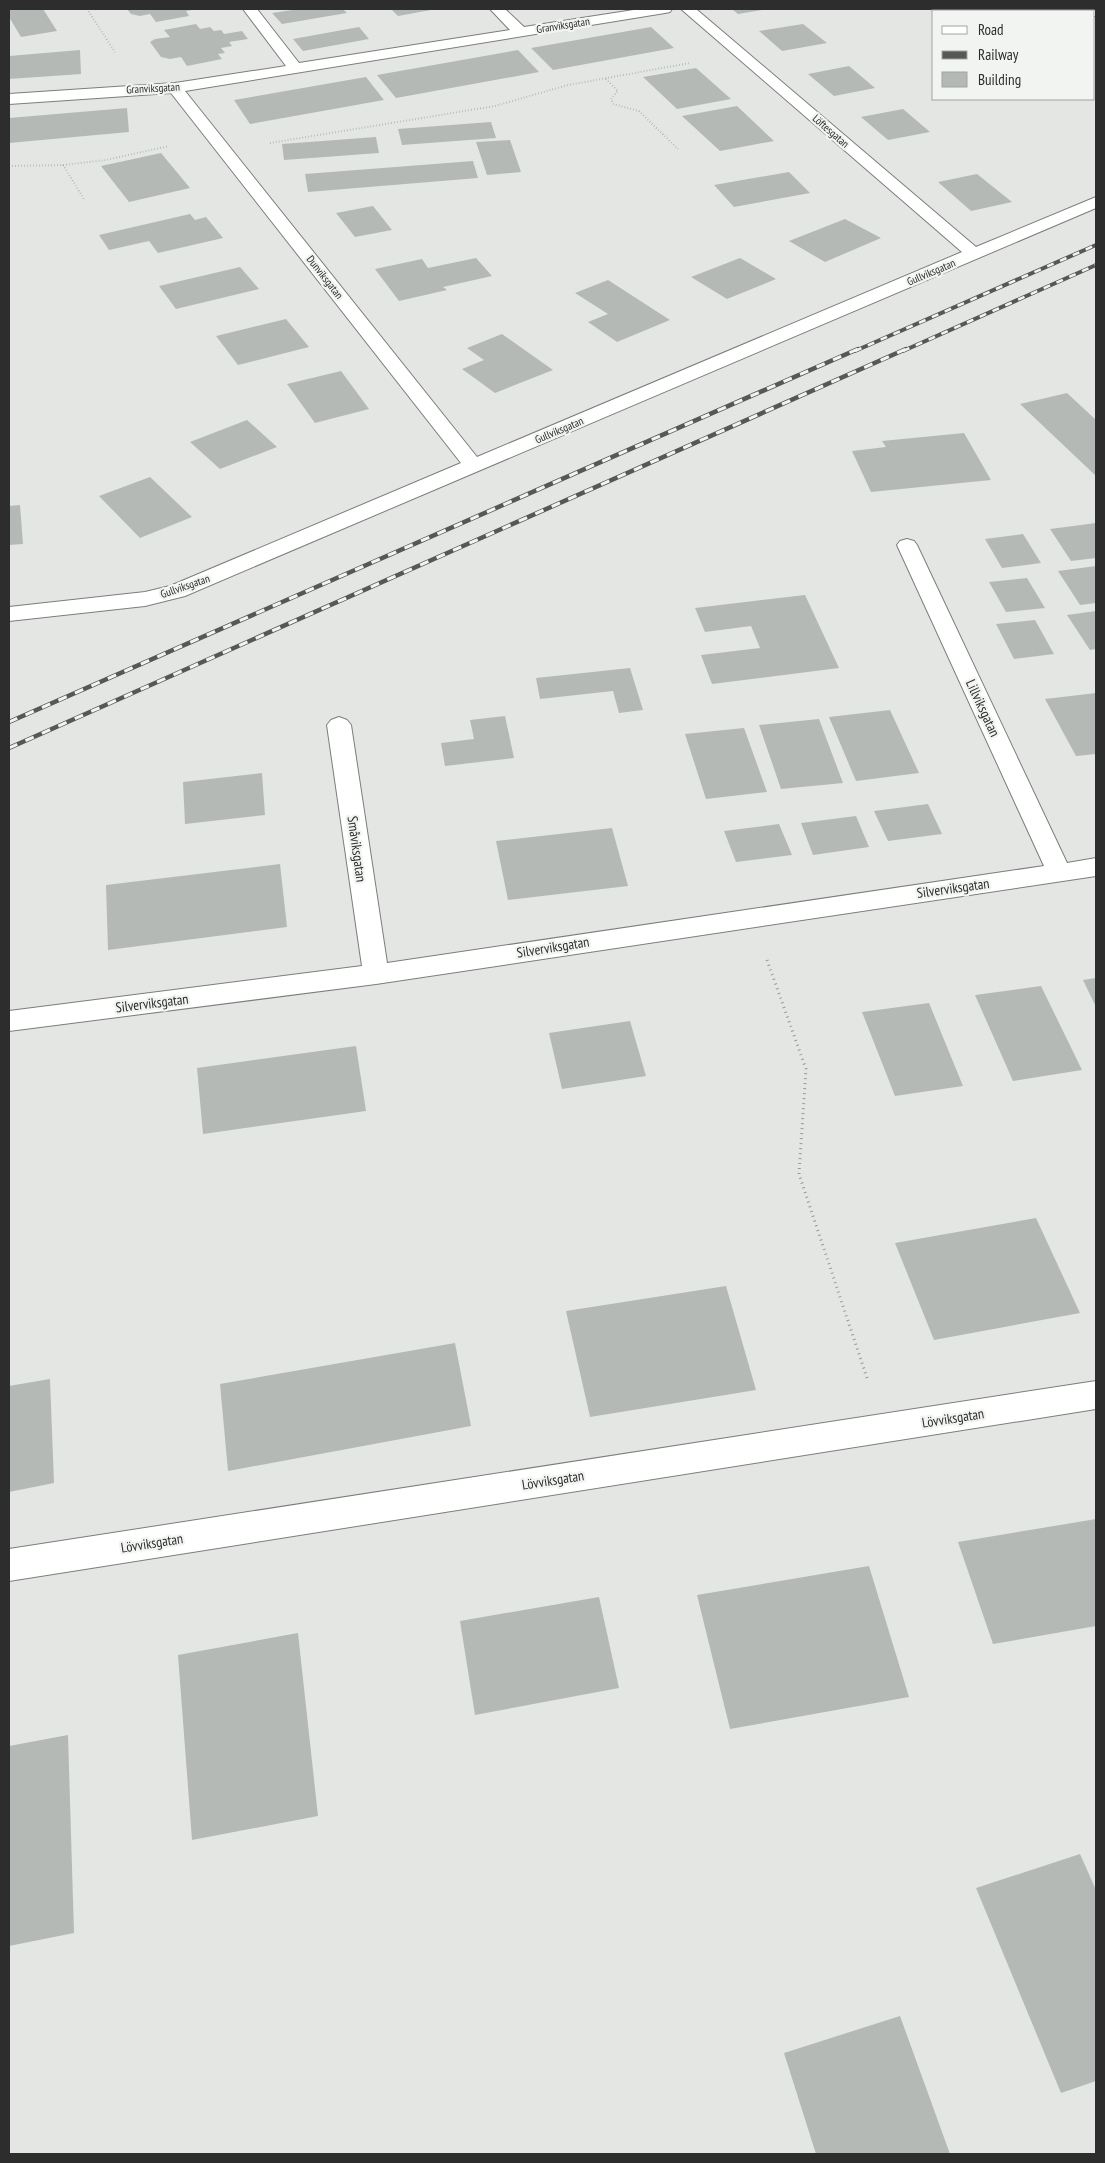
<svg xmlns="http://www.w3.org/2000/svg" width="1105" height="2163" font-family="'PT Sans Narrow',sans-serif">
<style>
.building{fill:#b5b9b6}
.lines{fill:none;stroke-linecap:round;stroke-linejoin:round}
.minor-casing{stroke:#7c7e7b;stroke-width:2}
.path-far1{stroke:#989a98;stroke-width:2;stroke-dasharray:0.5 2.5;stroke-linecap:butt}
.path{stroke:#989a98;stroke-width:3;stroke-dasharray:1 4;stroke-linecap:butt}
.minor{fill:#fff;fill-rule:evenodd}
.rail-far1-casing{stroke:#565756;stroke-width:4}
.rail-casing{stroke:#565756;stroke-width:4.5}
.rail-far1{stroke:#f1f4f0;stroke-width:2.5;stroke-dasharray:7;stroke-linecap:butt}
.rail{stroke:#f1f4f0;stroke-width:3;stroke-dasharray:9;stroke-linecap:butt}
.labels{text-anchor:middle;stroke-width:4.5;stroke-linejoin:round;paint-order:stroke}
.far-street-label{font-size:11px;fill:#2c2d2c;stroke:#f1f4f0}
.street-label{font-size:14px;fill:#2c2d2c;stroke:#f1f4f0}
</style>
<rect width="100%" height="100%" fill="#e4e6e3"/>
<g class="building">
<polygon points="9,9 43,9 57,31 21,37 9,17"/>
<polygon points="127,9 191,9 192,10 186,11 189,16 156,22 150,14 140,16 131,14"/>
<polygon points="299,9 343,9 347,13 282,24 272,13"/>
<polygon points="391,9 431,9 431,10 398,16"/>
<polygon points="732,9 761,9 762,10 738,14"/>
<polygon points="196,24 200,29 210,27 214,31 221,30 224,34 242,31 248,39 229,42 232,46 221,48 225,53 218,54 222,59 187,66 181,57 170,59 161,57 150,42 155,39 170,37 164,30"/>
<polygon points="803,24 827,43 782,51 759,31"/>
<polygon points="359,27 369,39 303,51 293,39"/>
<polygon points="651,27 674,48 553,70 531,48"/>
<polygon points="80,50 81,74 9,79 9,56"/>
<polygon points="518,50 539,72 396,98 377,75"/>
<polygon points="849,66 875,88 834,96 808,74"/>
<polygon points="696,68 731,99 677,109 643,77"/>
<polygon points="366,77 384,100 250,124 234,100"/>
<polygon points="737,106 774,141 720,151 682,116"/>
<polygon points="127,108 129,132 9,143 9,118"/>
<polygon points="903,109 930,132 888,140 861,117"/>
<polygon points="491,122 496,138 402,145 398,129"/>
<polygon points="376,137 379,153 284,160 282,144"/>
<polygon points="510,140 521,172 487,175 476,142"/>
<polygon points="161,153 190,188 129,202 101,166"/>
<polygon points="473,161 478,178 308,192 305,174"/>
<polygon points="789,172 810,193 734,207 714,185"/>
<polygon points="977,174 1012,202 971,211 938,182"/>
<polygon points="373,206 392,230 355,237 336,213"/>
<polygon points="190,214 195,220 206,217 223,238 158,253 149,241 109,250 99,235"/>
<polygon points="845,219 881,238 825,262 789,241"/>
<polygon points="476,258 492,276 443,287 447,290 399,301 375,269 422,259 428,268"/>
<polygon points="740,258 776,279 727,299 691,277"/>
<polygon points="240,267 259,289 176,309 159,286"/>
<polygon points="608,280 670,320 617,342 588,322 608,314 575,293"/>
<polygon points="286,319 309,347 238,365 216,336"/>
<polygon points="502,334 553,370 495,393 462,369 484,360 467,348"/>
<polygon points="341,371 369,409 315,423 287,384"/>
<polygon points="1067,393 1096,420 1096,476 1020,404"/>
<polygon points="247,420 277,447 220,469 190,442"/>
<polygon points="964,433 991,480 871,492 852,451 886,447 882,441"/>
<polygon points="150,477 192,517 140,538 99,496"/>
<polygon points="20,505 23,544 9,545 9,506"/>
<polygon points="1096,523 1096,558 1071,561 1050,529"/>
<polygon points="1023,534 1041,563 1002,568 985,539"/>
<polygon points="1096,566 1096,603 1080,605 1058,571"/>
<polygon points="1027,578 1045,608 1006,612 989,582"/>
<polygon points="805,595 839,668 712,684 701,655 760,648 751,626 705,632 695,608"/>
<polygon points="1096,611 1096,649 1090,650 1067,615"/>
<polygon points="1035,620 1054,654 1014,659 996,624"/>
<polygon points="630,668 643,710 619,713 613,691 540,699 536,678"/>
<polygon points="1096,693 1096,754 1076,756 1045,699"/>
<polygon points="890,710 919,773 856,781 829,717"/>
<polygon points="505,716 514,758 445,766 441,743 474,739 470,720"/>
<polygon points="819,719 843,783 781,789 759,725"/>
<polygon points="744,728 767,792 706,799 685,734"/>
<polygon points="262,773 265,815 185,824 183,782"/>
<polygon points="928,804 942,834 888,841 874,811"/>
<polygon points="856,816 869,847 813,855 801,823"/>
<polygon points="779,824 792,855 736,862 724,831"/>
<polygon points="612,828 628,886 508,900 496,841"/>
<polygon points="280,864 287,927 108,950 106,885"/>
<polygon points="1096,978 1096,1007 1083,980"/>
<polygon points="1041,986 1082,1070 1013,1081 975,995"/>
<polygon points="929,1003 963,1086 895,1096 862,1012"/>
<polygon points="630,1021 646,1076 562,1089 549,1033"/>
<polygon points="356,1046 366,1111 203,1134 197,1068"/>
<polygon points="1036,1218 1080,1313 934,1340 895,1243"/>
<polygon points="726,1286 756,1390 590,1417 566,1311"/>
<polygon points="455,1343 471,1426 228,1471 220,1384"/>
<polygon points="50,1379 54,1483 9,1492 9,1386"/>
<polygon points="1096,1519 1096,1626 993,1644 958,1542"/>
<polygon points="869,1566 909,1697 730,1729 697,1595"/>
<polygon points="599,1597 619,1688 475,1715 460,1621"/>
<polygon points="298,1633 318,1816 192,1840 178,1655"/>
<polygon points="68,1735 74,1933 9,1946 9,1746"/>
<polygon points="1080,1854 1096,1890 1096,2081 1061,2093 976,1888"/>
<polygon points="900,2016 950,2154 816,2154 784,2053"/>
</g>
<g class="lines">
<defs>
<g id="minor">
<polygon points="243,9 257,9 299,63 510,30 490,9 505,9 524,27 640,9 672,9 670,12 665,13 185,91 477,457 962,252 681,9 696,9 976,247 1096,197 1096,208 185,596 145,606 9,621 9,607 145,592 170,586 461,463 171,93 9,104 9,94 175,83 286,66"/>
<polygon points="1085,9 1096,9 1096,16 1094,16 1094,11 1086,11"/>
<polygon points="907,539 914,541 917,545 1067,863 1096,858 1096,876 376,984 9,1031 9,1011 362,966 327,725 331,720 339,717 347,720 351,725 387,963 1044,866 897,545 900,541"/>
<polygon points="1096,1381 1096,1409 9,1581 9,1549"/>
</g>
</defs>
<use href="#minor" class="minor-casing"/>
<g class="path-far1">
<polyline points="87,9 115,52"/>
<polyline points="606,79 618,91 611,99 613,104 639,111 678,149"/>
<polyline points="270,143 495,106 568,85 690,63"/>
<polyline points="63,165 84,199"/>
<polyline points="9,166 63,165 106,160 169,146"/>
</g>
<polyline class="path" points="767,960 806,1069 799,1174 868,1381"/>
<use href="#minor" class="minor"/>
<defs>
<g id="rail-far1">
<polyline points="855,351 1096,245"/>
<polyline points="903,351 1096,265"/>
</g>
<g id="rail">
<polyline points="9,722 858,349"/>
<polyline points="9,748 906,349"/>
</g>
</defs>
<use href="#rail-far1" class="rail-far1-casing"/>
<use href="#rail" class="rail-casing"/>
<use href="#rail-far1" class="rail-far1"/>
<use href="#rail" class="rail"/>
</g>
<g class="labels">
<g class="far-street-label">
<text transform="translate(563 25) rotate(-9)" y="4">Granviksgatan</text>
<text transform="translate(153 88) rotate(-3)" y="4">Granviksgatan</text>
<text transform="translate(831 131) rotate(41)" y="4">Löftesgatan</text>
<text transform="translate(931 272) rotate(-23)" y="4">Gullviksgatan</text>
<text transform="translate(325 277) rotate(52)" y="4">Dunviksgatan</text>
<text transform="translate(559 430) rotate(-23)" y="4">Gullviksgatan</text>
<text transform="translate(185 586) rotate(-19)" y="4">Gullviksgatan</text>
</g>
<g class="street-label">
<text transform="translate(983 708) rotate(65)" y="5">Lillviksgatan</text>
<text transform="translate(357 849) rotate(82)" y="5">Småviksgatan</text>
<text transform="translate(953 888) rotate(-8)" y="5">Silverviksgatan</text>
<text transform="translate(553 947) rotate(-9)" y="5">Silverviksgatan</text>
<text transform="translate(152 1003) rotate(-7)" y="5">Silverviksgatan</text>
<text transform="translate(953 1418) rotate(-9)" y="5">Lövviksgatan</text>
<text transform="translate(553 1480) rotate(-9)" y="5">Lövviksgatan</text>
<text transform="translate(152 1543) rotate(-9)" y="5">Lövviksgatan</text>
</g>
</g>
<rect width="1105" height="2163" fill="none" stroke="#2c2d2c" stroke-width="20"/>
<rect x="932" y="10" width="162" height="90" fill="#f1f4f0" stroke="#a2a4a2"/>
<rect x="942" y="26" width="25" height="8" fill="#ffffff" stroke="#a2a4a2"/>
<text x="978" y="35" font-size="15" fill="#2c2d2c">Road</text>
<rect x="942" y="51" width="25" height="8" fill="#565756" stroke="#a2a4a2"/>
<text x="978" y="60" font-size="15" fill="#2c2d2c">Railway</text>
<rect x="942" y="72" width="25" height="15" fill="#b5b9b6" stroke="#a2a4a2"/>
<text x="978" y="85" font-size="15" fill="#2c2d2c">Building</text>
</svg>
